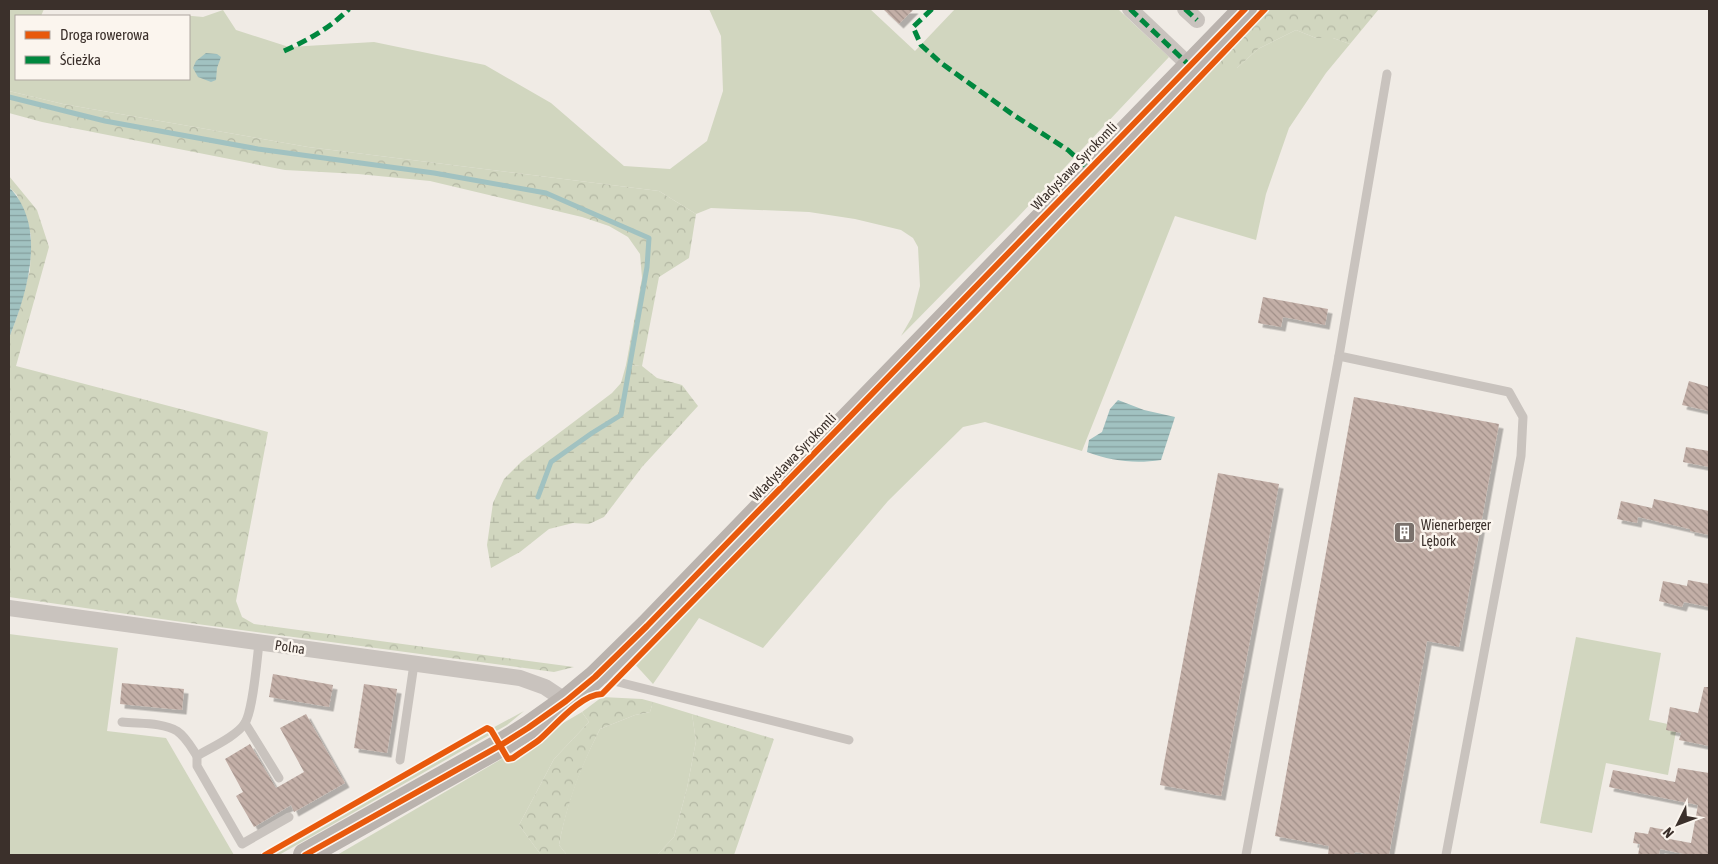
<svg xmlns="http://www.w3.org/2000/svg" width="1718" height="864" font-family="'Asap Condensed',sans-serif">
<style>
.grass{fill:#d1d6bf}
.forest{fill:url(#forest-crowns)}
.wetland{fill:url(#wetland-marsh)}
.water{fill:url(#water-rules)}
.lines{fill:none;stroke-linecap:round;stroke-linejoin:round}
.stream{stroke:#a1c2c1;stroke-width:5}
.building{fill:url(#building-back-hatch);filter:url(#shadow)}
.lane{stroke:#c9c3be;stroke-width:9}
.street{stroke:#c9c3be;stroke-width:16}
.secondary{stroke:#bab3ae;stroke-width:24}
.quiet{stroke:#00873e;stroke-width:5;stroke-dasharray:10 5;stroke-linecap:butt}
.cycleway-casing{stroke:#fbf5ee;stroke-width:9}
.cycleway{stroke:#e8590c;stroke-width:6}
.labels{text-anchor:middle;stroke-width:5;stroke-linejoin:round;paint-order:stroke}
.street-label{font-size:14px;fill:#3b302b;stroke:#fbf5ee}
.poi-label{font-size:14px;fill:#3b302b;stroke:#fbf5ee;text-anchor:start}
</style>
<defs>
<pattern id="forest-crowns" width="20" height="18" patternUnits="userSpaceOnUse" patternTransform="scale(1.25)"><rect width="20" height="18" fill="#d1d6bf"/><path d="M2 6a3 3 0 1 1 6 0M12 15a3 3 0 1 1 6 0" fill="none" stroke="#b4b8a4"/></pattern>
<pattern id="wetland-marsh" width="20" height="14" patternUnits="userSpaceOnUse" patternTransform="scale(1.25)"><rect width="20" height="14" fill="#d1d6bf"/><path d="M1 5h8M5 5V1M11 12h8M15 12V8" fill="none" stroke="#b4b8a4"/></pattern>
<pattern id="water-rules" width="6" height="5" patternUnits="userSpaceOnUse" patternTransform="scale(1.25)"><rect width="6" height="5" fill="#a1c2c1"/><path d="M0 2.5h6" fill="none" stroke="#849e9d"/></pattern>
<pattern id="building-back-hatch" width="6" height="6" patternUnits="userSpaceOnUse" patternTransform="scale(1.25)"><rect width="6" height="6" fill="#c3afa7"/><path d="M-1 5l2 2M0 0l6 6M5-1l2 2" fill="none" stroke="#a08f88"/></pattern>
<filter id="shadow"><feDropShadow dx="4.5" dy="4.5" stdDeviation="0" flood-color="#0004"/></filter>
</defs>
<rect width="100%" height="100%" fill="#f0ebe5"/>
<g class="grass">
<polygon points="9,9 44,9 41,16 16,16 16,79 189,79 189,16 179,16 181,15 203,17 223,10 236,30 289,47 374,42 485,65 551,103 624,166 670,169 707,141 723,91 721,36 709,9 870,9 915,51 955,9 1118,9 1169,57 1018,217 901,336 912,317 920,286 918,247 913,238 901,230 855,219 809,212 711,208 696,214 659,191 308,147 63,104 9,91"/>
<polygon points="1296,30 1316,38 1333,38 1350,44 1326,73 1289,128 1266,194 1256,240 1175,216 1082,451 985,422 963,427 888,501 763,648 699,618 653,684 632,661 823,459 1207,68 1237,68 1258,49"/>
<polygon points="9,634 118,648 107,731 166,738 234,855 9,855"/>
<polygon points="1576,637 1661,653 1649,720 1677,726 1668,775 1606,763 1592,833 1540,823"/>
<path d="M653 702 692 714 696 741 687 788 674 837 657 855H567L559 845C567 802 580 768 600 729L635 715 650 712Z"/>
<polygon points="524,711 507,725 279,855 258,855"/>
<polygon points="582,712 589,722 554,759 519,825 541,855 337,855"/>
</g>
<g class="forest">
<polygon points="1264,9 1379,9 1350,44 1333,38 1316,38 1296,30 1258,49 1237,68 1207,68"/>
<polygon points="9,91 63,104 308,147 659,191 696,214 689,258 659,277 642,366 626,365 642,278 640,254 628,237 609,226 582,217 430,181 358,174 285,170 42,122 9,113"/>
<polygon points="9,176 37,210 49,247 16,366 268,432 236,601 242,617 254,624 574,667 554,672 175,621 9,597 9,338 17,317 30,270 31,235 17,195 9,187"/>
<path d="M602 697 642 699 653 702 650 712 635 715 600 729C581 767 567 803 559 845L567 855H541L519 825 554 759 589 722 582 712Z"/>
<polygon points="692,714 774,739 734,855 657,855 674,837 687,788 696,741"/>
</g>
<polygon class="wetland" points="626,365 642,366 657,378 682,385 698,406 642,467 604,517 589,524 573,523 549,529 520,552 491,568 487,545 493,503 504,479 522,461 612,393 621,383"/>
<g class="water">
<polygon points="206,53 217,54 221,57 217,68 216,80 211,82 198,77 193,68 196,61"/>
<path d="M9 187C48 227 27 293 9 338Z"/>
<path d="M1118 400 1144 410 1175 417 1161 460C1134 464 1112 461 1087 452L1089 440 1102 432 1110 409Z"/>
</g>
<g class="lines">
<polyline class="stream" points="9,97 105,121 258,149 434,173 546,193 649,238 647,267 621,415 592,433 551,462 538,497"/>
</g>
<g class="building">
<polygon points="883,9 914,9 899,24"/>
<polygon points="1263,297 1328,309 1325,325 1283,317 1281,327 1258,323"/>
<polygon points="1689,381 1709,387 1709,411 1682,405"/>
<polygon points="1354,397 1499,424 1459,647 1427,641 1389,855 1372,855 1355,852 1354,855 1328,855 1329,846 1275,836"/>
<polygon points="1686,447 1709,451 1709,467 1683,462"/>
<polygon points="1218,473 1279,484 1221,796 1160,785"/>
<polygon points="1654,499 1709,511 1709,535 1690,531 1690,529 1638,517 1637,523 1617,519 1621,501 1652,508"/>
<polygon points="1688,580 1709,584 1709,607 1684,602 1682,607 1659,601 1663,581 1687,586"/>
<polygon points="273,674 333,685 329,707 269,697"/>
<polygon points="122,683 184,689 182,710 120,704"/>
<polygon points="364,684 397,689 387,753 354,748"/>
<polygon points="1704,687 1709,687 1709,746 1679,740 1681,733 1666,730 1670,707 1698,713"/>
<polygon points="306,714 345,783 294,812 291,805 254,827 236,796 243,792 225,759 250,744 276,788 304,772 280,728"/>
<polygon points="1678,768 1709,773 1709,855 1689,855 1660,849 1659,855 1638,855 1640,844 1633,843 1635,832 1648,834 1650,827 1666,830 1664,838 1691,843 1698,805 1609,787 1613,770 1675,782"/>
</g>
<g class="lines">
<g class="lane">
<polyline points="1387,74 1339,356 1509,392 1523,417 1521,456 1446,855"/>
<path d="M259 643C257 660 253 710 245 723 237 736 210 748 197 756V766L242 844 289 817"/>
<polyline points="598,677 849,740"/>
<path d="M122 722C139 724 162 722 177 731 186 737 191 747 197 756"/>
<polyline points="245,723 279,778"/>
<polyline points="400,760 414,664"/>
<polyline points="1246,855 1339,356"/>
</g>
<g class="street">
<polyline points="1130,9 1189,65"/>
<polyline points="1185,9 1197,20"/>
<polyline points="9,608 520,678 545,687 566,701"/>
</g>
<polyline class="secondary" points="305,855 501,745 528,728 566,701 595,677 647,626 1245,9"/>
<g class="quiet">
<polyline points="932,9 913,27 921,45 941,63 1012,114 1068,150 1089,169"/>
<polyline points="1130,9 1189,65"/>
<polyline points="1185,9 1197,20"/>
<path d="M284 51C308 40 330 28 349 9"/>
</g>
<defs>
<g id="cycleway">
<path d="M265 855 487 728 491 730 508 759 513 758C521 752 531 746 539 740 555 726 581 694 602 694L975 312 1265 9"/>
<polyline points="305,855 501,745 528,728 566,701 595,677 647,626 1245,9"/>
</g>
</defs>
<use href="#cycleway" class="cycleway-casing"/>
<use href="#cycleway" class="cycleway"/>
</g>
<defs>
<symbol id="building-square" viewBox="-11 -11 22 22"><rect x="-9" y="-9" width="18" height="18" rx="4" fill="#7a716c" stroke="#fbf5ee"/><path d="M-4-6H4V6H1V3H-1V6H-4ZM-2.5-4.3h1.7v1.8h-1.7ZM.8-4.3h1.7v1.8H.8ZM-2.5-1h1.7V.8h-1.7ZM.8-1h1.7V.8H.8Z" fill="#fff"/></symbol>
</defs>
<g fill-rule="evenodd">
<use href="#building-square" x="1392" y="520" width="25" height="25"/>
</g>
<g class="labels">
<g class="street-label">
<text transform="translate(1074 166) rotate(-46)" y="5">Władysława Syrokomli</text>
<text transform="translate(793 457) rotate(-46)" y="5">Władysława Syrokomli</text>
<text transform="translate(290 647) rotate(8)" y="5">Polna</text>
</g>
<g class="poi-label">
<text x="1421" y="530">Wienerberger<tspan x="1421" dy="16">Lębork</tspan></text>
</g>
</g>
<rect width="1718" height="864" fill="none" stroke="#3b302b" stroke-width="20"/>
<rect x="15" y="15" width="175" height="65" fill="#fbf5ee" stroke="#aea6a0"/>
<rect x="25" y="31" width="25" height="8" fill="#e8590c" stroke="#aea6a0"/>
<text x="60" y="40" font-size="15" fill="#3b302b">Droga rowerowa</text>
<rect x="25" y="56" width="25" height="8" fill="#00873e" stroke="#aea6a0"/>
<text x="60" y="65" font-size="15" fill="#3b302b">Ścieżka</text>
<g transform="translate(1678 824) rotate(228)" stroke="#fbf5ee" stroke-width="4" paint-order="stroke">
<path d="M0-4L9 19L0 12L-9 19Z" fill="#3b302b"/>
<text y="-8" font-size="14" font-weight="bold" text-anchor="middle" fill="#3b302b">N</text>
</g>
</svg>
